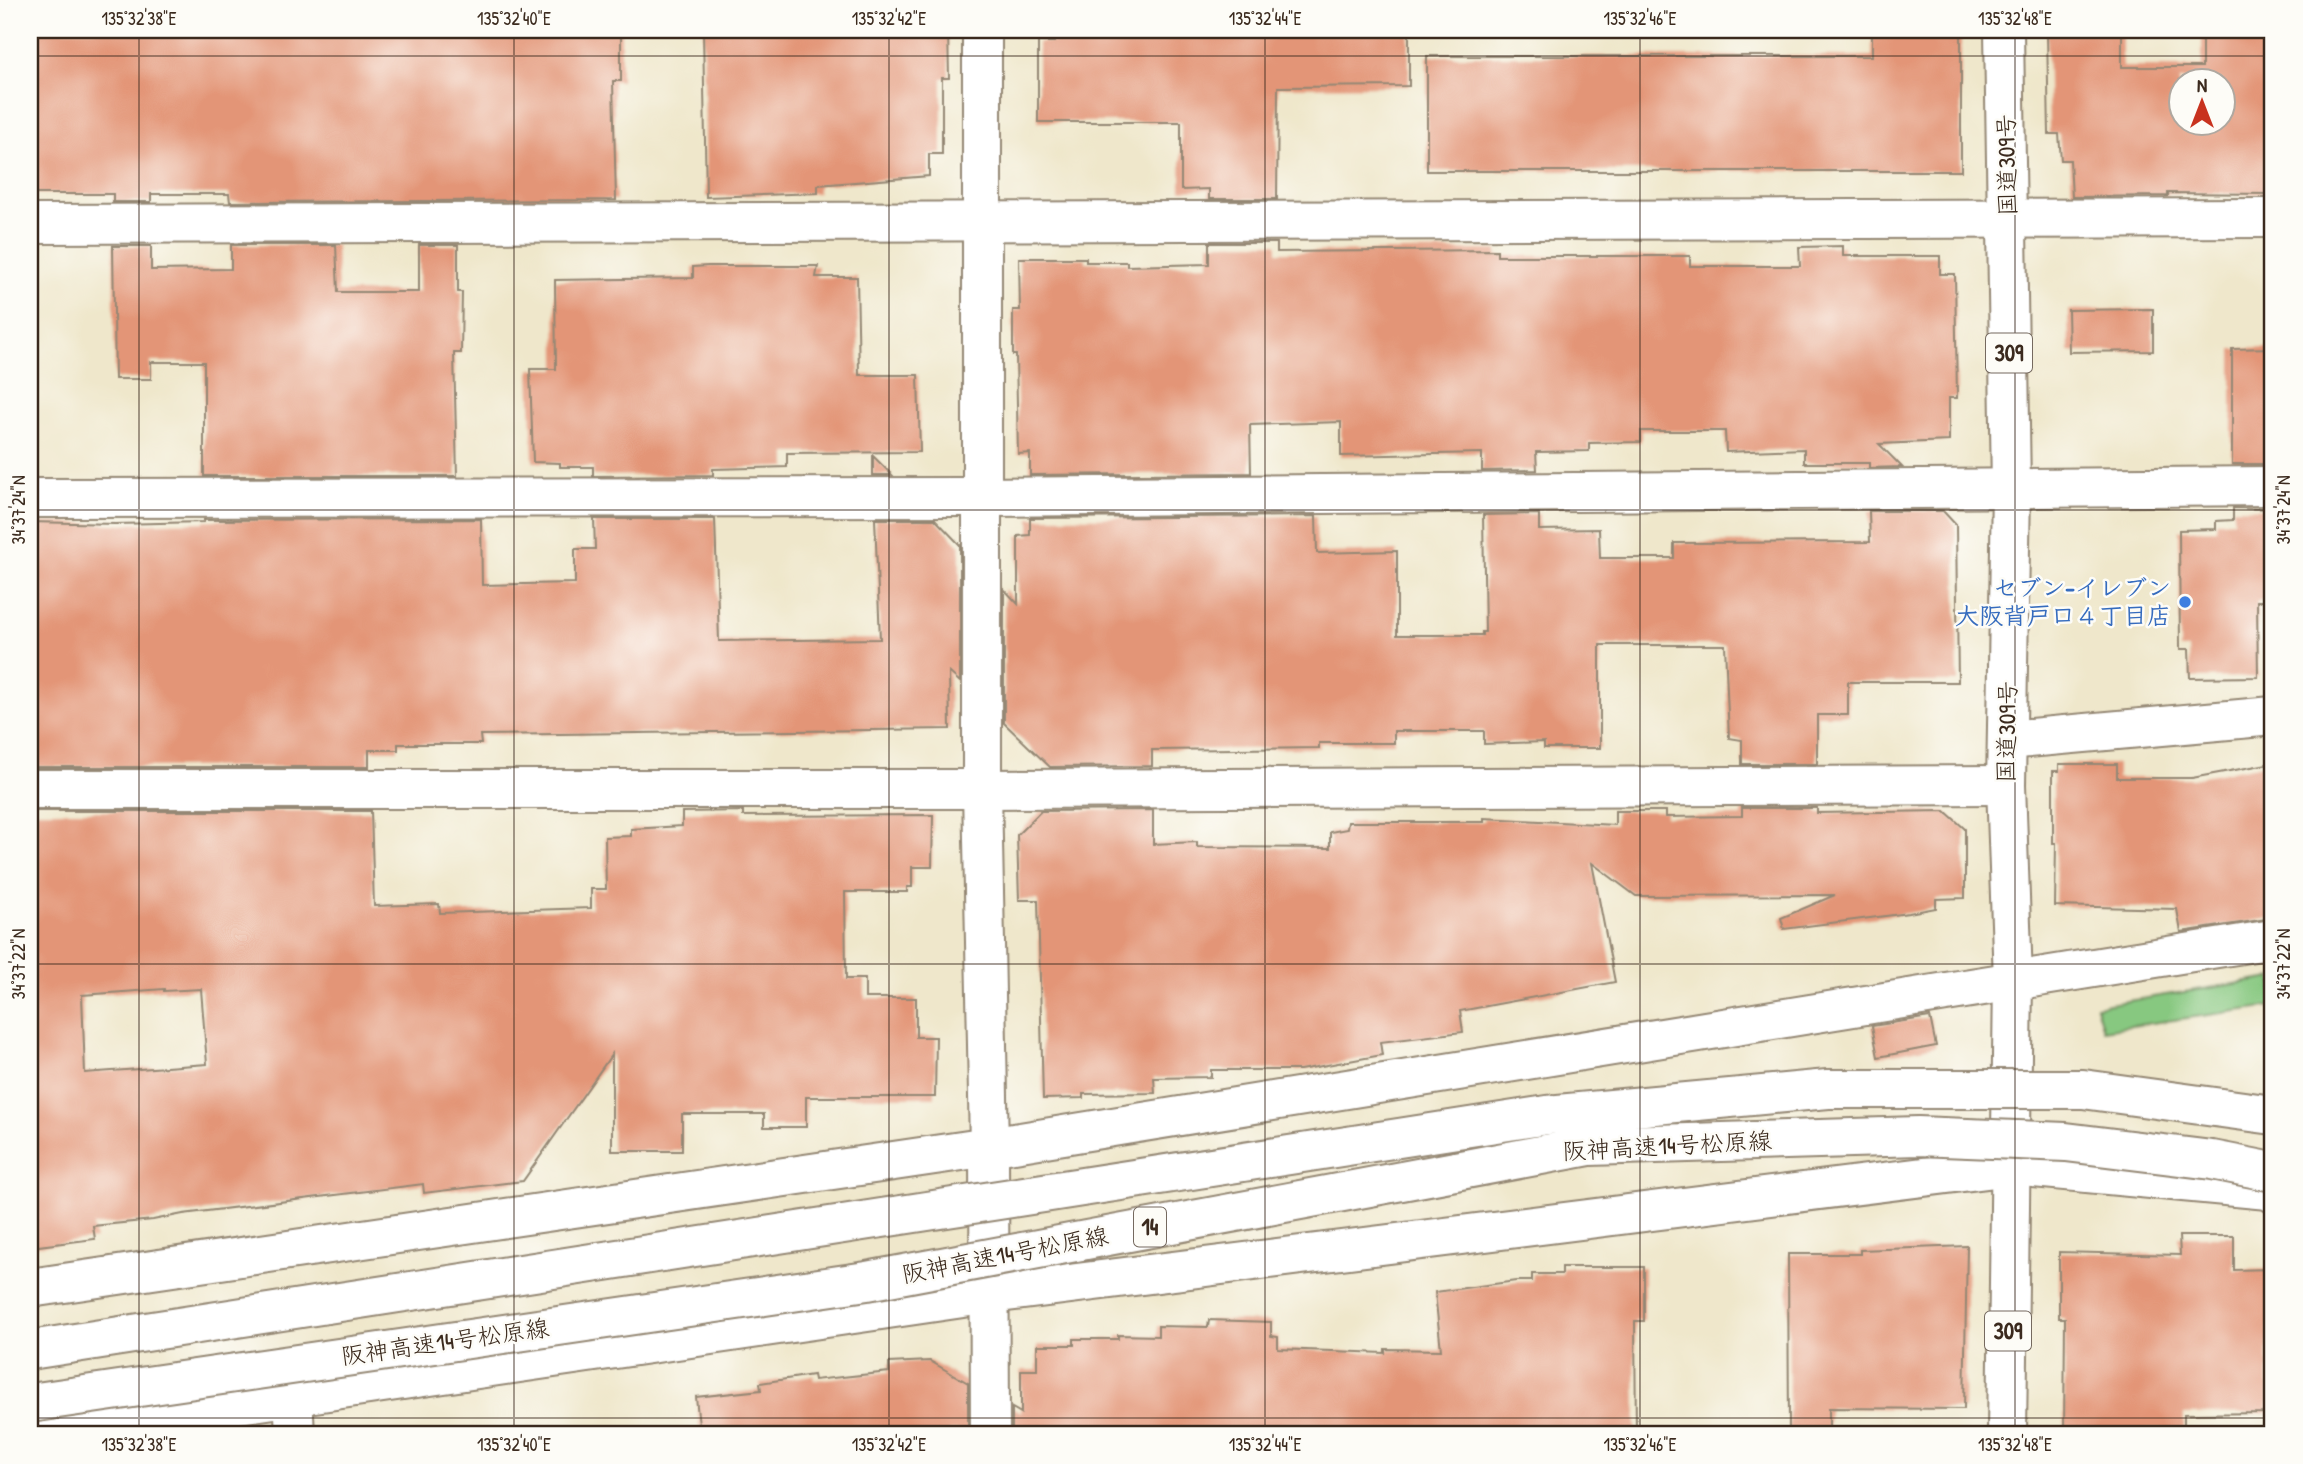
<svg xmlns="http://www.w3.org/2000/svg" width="2303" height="1464" font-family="'Patrick Hand','Klee One',sans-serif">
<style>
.green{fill:#87c880;stroke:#61794f;stroke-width:2}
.building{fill:#e39577;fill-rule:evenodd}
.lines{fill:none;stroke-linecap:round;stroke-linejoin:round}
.street-casing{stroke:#958874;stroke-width:42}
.secondary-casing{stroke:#958874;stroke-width:42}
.highway-casing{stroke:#958874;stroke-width:42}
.street{stroke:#fff;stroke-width:38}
.secondary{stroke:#fff;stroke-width:38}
.highway{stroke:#fff;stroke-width:38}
.highway-bridge-casing{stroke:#958874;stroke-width:42;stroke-linecap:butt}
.highway-bridge{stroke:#fff;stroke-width:38}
.ticks{fill:none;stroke:#3b2a1e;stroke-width:2;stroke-opacity:0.45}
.shop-dot{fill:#3f7fe0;stroke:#fdfcf7;stroke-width:2.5}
.labels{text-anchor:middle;stroke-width:5;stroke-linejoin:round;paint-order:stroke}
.shield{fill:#fdfcf7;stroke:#75695f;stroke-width:2}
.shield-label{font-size:23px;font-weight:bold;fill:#3b2a1e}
.street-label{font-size:24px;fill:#3b2a1e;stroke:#fdfcf7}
.shop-label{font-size:24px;font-weight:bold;fill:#366cbe;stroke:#fdfcf7;text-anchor:end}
.neatline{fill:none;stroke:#3b2a1e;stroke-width:2.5}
.ticks-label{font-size:18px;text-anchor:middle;fill:#3b2a1e}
</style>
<rect width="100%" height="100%" fill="#fdfcf7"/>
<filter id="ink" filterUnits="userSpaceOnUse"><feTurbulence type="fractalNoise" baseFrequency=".0143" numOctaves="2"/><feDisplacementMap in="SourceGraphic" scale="14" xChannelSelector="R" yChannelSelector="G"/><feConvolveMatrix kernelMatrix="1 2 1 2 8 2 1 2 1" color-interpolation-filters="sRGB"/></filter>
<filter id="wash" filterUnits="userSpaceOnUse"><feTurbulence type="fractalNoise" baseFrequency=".00686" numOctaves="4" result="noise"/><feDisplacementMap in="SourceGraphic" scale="28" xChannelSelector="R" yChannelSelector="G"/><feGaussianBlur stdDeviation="1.57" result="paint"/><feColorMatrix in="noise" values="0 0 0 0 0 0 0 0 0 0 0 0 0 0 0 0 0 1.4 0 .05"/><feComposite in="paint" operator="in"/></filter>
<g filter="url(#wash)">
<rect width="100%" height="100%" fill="#efe7cb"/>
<polygon class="green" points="2273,978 2273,1006 2103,1030 2096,1006"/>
<g id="blocks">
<g class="building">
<polygon points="30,30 621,30 621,81 613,81 616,200 230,202 229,194 151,194 151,202 113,202 113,194 34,194 34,163 30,163"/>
<polygon points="703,30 948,30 949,78 942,78 942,154 929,154 929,176 818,185 818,193 706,197"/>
<polygon points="1055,30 1164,30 1164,37 1250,37 1251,30 1409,30 1409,86 1278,87 1277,199 1209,199 1209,189 1181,190 1181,122 1038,122 1038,42 1055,42"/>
<polygon points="1872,30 1961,30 1961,171 1427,171 1427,56 1872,56"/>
<path d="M2202 30H2273L2269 194 2168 193V196L2072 197 2070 160H2061L2059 134H2049L2047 33 2122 32V67H2202ZM2180 80H2222V122H2180Z"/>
<polygon points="1209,243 1277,243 1277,252 1497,250 1497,256 1690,256 1690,266 1800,266 1799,247 1843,246 1843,256 1940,256 1940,274 1955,274 1957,398 1949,398 1949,441 1879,444 1902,467 1869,468 1869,463 1804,463 1804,449 1726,452 1725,431 1641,431 1641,442 1589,443 1589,451 1536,452 1537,470 1482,471 1482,453 1341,456 1341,422 1250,425 1251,473 1030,475 1030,453 1018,454 1016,355 1013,355 1013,310 1020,310 1019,258 1086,258 1086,262 1127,262 1127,266 1209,264"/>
<polygon points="231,245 336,245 338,292 419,292 419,245 458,245 458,292 462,292 461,353 454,353 457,476 204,476 204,362 151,362 151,379 115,379 113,246 151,246 151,270 231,269"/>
<polygon points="708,266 818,266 816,277 857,277 859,375 918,375 920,452 787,453 787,467 713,469 713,475 593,476 593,467 560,467 560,463 533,462 530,369 556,369 555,280 693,278 693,267"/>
<polygon points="2153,309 2153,351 2069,352 2068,310"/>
<polygon points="2273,348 2273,464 2232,464 2232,349"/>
<polygon points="873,456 892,475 873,475"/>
<polygon points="2233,508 2273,509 2273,601 2257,601 2258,677 2190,678 2189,649 2180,649 2179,530 2216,529 2216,521 2233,520"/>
<polygon points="1869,511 1943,511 1956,525 1958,682 1848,682 1848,715 1817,715 1817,764 1742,764 1742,740 1729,738 1725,645 1600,645 1600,748 1544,748 1544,742 1484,744 1484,731 1394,731 1394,743 1319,743 1319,748 1152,750 1152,766 1050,767 1004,723 1004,589 1018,604 1018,536 1030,535 1030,518 1316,516 1317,553 1397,551 1397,635 1482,635 1482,632 1485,632 1483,515 1539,514 1539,530 1599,529 1600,558 1674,558 1674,543 1870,542"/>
<polygon points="481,519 482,585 575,583 575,549 595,549 594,519 715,519 719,641 880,639 875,519 935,519 960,545 960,682 949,672 950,729 480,735 481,744 398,744 398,750 369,750 369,767 30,767 30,522 115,524 204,522 204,520"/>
<polygon points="2273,763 2273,918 2181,932 2177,909 2055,906 2056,843 2053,843 2053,771 2059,771 2059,764 2117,764 2117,778 2192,778"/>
<polygon points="1742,808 1817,808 1817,813 1945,811 1965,829 1965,898 1936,899 1936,908 1909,913 1784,929 1781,918 1835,895 1636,896 1592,863 1615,982 1460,1011 1463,1032 1380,1042 1382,1055 1300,1070 1211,1070 1211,1077 1154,1078 1155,1093 1083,1094 1083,1098 1043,1099 1038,900 1019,900 1017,835 1041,811 1153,810 1153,844 1197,842 1197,847 1330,848 1330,832 1347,829 1348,822 1484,822 1484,818 1615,825 1615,811 1666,811 1666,817 1742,816"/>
<path d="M30 811H371L374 906 439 904 440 913 591 908V889H606L605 837 631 836V829L682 826V812L743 811V816L933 815 932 867H912V887H907V892H845L846 979H865V998H916V1037H936L935 1097H806V1127H764V1114H682V1151H612V1054L523 1181 424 1193 423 1184 183 1214 153 1220 93 1226 95 1239 30 1247ZM164 989V991L201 989 207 1064 85 1073 82 995Z"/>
<polygon points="1930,1017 1936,1046 1878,1057 1872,1026"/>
<polygon points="2179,1236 2234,1236 2234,1270 2273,1269 2273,1325 2268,1325 2268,1413 2184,1414 2184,1429 2146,1429 2146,1434 2064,1434 2065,1318 2059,1318 2059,1252 2180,1255"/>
<polygon points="1967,1246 1964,1409 1829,1408 1829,1430 1789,1431 1788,1254 1860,1254 1860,1250"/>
<polygon points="1562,1267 1644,1267 1644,1321 1635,1321 1636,1434 1022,1434 1021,1430 1012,1430 1012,1408 1021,1413 1021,1370 1037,1370 1037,1345 1074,1345 1074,1339 1118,1339 1118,1335 1158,1336 1158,1326 1208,1327 1209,1320 1271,1322 1271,1336 1278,1337 1278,1349 1385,1353 1385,1349 1441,1350 1435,1292 1516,1281 1532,1281 1532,1274 1562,1274"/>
<polygon points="930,1361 968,1383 968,1431 949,1431 949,1434 700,1434 696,1397 761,1390 760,1383 813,1375 814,1380 889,1372 889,1363"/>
</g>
</g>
</g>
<g filter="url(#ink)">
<use href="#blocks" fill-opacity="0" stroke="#958874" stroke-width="2"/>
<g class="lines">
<defs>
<g id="street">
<polyline points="30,224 2273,218"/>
<polyline points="30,498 982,497 2273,486"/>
<polyline points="2007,740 2273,716"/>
<polyline points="30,789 982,789 2006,785"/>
<polyline points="989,1147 990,1434"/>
<polyline points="2011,1166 2268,1190 2273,1193"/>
<polyline points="30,1288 989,1147 2273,939"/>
<polyline points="293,1396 295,1434"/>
</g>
<g id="secondary">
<polyline points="982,30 982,789 989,1147"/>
<polyline points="34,1434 990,1294 2011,1166"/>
</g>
<polyline id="highway" points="2004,30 2011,489 2006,785 2013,980 2007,1434"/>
</defs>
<use href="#street" class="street-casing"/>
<use href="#secondary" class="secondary-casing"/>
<use href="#highway" class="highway-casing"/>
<use href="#street" class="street"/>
<use href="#secondary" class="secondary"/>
<use href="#highway" class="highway"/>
<defs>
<g id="highway-bridge">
<polyline points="30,1350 1547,1115 1828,1089 2083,1089 2273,1115"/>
<polyline points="30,1403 867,1281 1589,1146 1918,1136 2066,1142 2212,1160 2273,1172"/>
</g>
</defs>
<use href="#highway-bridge" class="highway-bridge-casing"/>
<use href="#highway-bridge" class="highway-bridge"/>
</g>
</g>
<path class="ticks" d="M139 30V1434M514 30V1434M889 30V1434M1265 30V1434M1640 30V1434M2015 30V1434M30 56H2273M30 510H2273M30 964H2273M30 1418H2273"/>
<circle class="shop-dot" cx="2185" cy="602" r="7"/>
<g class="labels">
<g class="shield">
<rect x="1986" y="333.5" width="46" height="39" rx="5"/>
<rect x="1134" y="1207.5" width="32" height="39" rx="5"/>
<rect x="1985" y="1311.5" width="46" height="39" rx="5"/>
</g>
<g class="shield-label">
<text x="2009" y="361">309</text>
<text x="1150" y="1235">14</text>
<text x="2008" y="1339">309</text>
</g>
<g class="street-label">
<text transform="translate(2007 165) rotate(-91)" y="8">国道309号</text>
<text transform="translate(2007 732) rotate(-89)" y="8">国道309号</text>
<text transform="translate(1667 1146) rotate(-3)" y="8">阪神高速14号松原線</text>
<text transform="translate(1005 1255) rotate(-11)" y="8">阪神高速14号松原線</text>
<text transform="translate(445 1342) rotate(-8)" y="8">阪神高速14号松原線</text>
</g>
<g class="shop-label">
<text x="2171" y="596">セブン-イレブン<tspan x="2171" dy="28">大阪背戸口４丁目店</tspan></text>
</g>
</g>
<rect width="2303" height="1464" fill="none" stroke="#fdfcf7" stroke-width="77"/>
<g transform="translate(2202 102)"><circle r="33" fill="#fdfcf7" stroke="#afa8a0" stroke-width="2"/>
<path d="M0-5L12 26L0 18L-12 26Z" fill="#c8321e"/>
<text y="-10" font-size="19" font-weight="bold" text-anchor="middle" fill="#3b2a1e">N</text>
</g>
<rect x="38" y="38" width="2226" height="1388" class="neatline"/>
<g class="ticks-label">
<text x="139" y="25">135°32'38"E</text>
<text x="514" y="25">135°32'40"E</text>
<text x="889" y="25">135°32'42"E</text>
<text x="1265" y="25">135°32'44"E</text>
<text x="1640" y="25">135°32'46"E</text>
<text x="2015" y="25">135°32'48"E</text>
<text transform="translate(19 510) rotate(-90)" y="6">34°37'24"N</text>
<text transform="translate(2284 510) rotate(-90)" y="6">34°37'24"N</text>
<text transform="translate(19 964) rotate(-90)" y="6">34°37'22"N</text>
<text transform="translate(2284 964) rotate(-90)" y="6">34°37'22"N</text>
<text x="139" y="1451">135°32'38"E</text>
<text x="514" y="1451">135°32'40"E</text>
<text x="889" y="1451">135°32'42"E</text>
<text x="1265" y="1451">135°32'44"E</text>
<text x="1640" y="1451">135°32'46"E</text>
<text x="2015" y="1451">135°32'48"E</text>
</g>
</svg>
